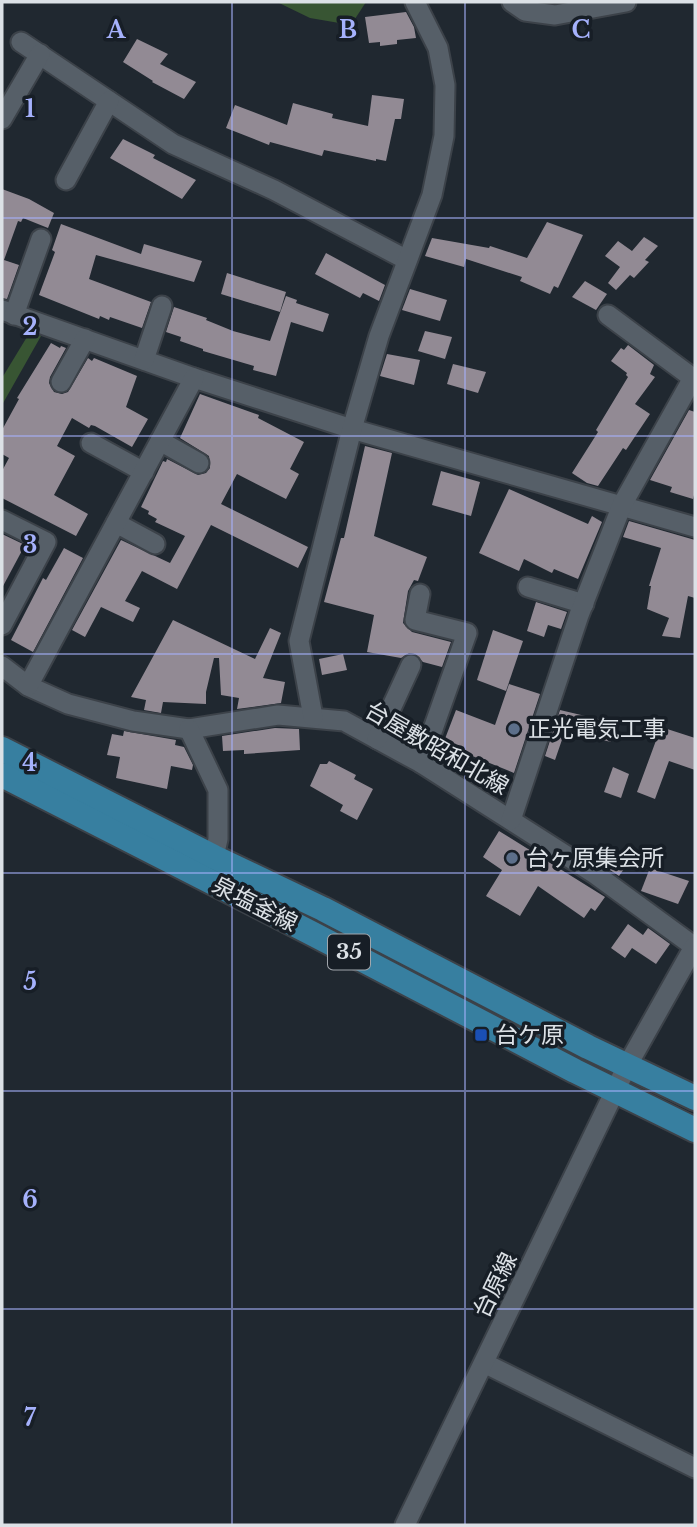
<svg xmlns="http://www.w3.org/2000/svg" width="697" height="1527" font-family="'Libre Baskerville','Noto Sans JP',serif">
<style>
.green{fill:#385533}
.building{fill:#928a94}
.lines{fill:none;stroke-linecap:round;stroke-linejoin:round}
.minor-casing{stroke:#3c4249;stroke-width:23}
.major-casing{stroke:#3c4249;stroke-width:28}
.minor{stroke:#565f68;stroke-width:19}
.major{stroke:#377fa0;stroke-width:24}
.grid{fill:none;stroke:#a5b1fc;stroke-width:2;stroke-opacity:0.55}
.service-dot{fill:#5c6f8a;stroke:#171e26;stroke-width:2.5}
.transit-dot{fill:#1a4fb4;stroke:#171e26;stroke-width:2.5}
.labels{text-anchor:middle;stroke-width:7;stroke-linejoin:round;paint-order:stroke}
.shield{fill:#171e26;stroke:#a1a6ac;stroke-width:2}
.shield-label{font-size:21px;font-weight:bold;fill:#dce1e6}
.poi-label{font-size:23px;fill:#dce1e6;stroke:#171e26;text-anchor:start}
.street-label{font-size:23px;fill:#dce1e6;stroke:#171e26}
.grid-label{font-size:23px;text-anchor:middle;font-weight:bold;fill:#a5b1fc;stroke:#171e26;stroke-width:7;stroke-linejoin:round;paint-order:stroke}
</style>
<rect width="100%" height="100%" fill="#202830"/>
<g class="green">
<polygon points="277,2 366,2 351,25 310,18"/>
<polygon points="30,332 41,336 2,405 2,378"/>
</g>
<g class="building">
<polygon points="406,12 414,27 416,38 397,40 397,44 380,46 380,42 369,43 365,17"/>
<polygon points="137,39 168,54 160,64 196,82 184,99 152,82 153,81 123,62"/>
<polygon points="372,95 404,99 401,119 395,119 386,161 376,159 376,161 324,150 322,156 270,142 269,145 226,128 235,105 287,125 293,103 333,114 332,118 368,126"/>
<polygon points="123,139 155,155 153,158 196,180 182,199 110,158"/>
<polygon points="2,189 29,199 54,213 48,228 23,218 21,222 18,221 4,260 19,265 7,299 2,298"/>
<polygon points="547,222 583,235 558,288 554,286 550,294 520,281 522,277 466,259 464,267 425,256 432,238 489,248 490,246 527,258"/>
<polygon points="61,224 141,254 144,244 202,261 194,282 96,255 89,279 151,302 142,328 110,317 109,320 100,316 99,319 39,295 55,252 52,250"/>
<polygon points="644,237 658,246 645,260 649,262 634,278 630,275 616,290 608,283 620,267 605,256 618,241 632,251"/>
<polygon points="326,253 385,285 379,301 363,293 360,298 315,274"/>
<polygon points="227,273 286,292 280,312 221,294"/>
<polygon points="585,281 607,294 596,310 572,297"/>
<polygon points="410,289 447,300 440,321 402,310"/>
<polygon points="286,296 297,300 296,303 329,314 323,332 291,322 276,376 253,370 254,366 203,351 203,349 180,341 181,337 166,332 174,307 207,318 206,320 233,331 270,341"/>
<polygon points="425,331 452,337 445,359 418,351"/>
<polygon points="51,343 60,348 61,346 66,348 50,377 49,383 54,392 62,394 68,392 88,358 92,361 94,358 137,376 126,407 148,419 132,447 95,426 91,425 89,428 72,418 57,446 75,456 54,495 88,514 76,536 2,498 2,471 9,458 2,454 2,430 19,399 17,398"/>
<polygon points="628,345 654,365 650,374 655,377 635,404 650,414 626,450 623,448 598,486 587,483 572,473 598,432 596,430 628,377 626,375 627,373 611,361 621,348 624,350"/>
<polygon points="387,354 420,360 414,385 380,376"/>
<polygon points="453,364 486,372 478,393 447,384"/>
<polygon points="200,394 259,415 258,418 304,442 290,469 299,474 286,499 237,474 221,504 308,547 298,568 211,525 177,589 142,571 125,601 140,608 133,622 101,607 85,637 72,630 121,540 170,563 185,536 155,522 157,519 148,514 149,511 141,507 163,461 166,462 167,459 198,475 206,473 210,468 209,456 180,438"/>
<polygon points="689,410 695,412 695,491 693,499 670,492 672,487 650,480"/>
<polygon points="365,446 392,453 374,536 427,557 418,581 414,580 408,591 403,623 412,632 451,642 442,667 423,662 415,654 409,653 401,658 367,652 374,615 324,602 341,538 344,538"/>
<polygon points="441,471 480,482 471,516 432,505"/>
<polygon points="509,489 588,524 592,516 602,522 578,579 554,569 552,573 524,559 519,571 479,553"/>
<polygon points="629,521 695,540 695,598 688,596 680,638 662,636 669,618 647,609 651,586 649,586 661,548 623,537"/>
<polygon points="2,534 25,545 2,588"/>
<polygon points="64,548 83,558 33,652 11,640 43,578 46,580"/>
<polygon points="536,602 567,612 561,629 548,625 544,637 527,631"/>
<polygon points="173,620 255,659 270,628 281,633 263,678 285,682 281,703 237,709 239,698 221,695 219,658 214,658 206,692 206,704 163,702 161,713 144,710 146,700 131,697"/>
<polygon points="493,630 523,641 506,691 477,680"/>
<polygon points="343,654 347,670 322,675 319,659"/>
<polygon points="509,684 540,694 514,773 443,744 456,710 495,725"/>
<polygon points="560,710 615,723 611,742 565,731 555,760 545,756"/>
<polygon points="661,727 695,738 695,770 669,761 655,799 637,792"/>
<polygon points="275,728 299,729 300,750 244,754 244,750 223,751 222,736"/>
<polygon points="124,731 176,740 175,745 184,747 193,765 192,770 171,766 167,789 116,778 120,757 107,755 112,734 123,736"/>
<polygon points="329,761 356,775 354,779 373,789 357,820 340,811 343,805 310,786 320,764 327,764"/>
<polygon points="613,767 629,774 621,798 604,792"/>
<polygon points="499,831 605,897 595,911 591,908 584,918 538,886 520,916 486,896 502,870 483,857"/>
<polygon points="614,855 629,862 619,876 607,868"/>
<polygon points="650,868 689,881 678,904 641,891"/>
<polygon points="628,924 643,935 648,928 670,944 656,964 632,948 625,958 611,948"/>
</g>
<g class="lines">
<defs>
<g id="minor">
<polyline points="512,2 525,11 555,15 626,2"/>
<polyline points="21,42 173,144 274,190 407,260"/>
<polyline points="2,119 40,54"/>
<polyline points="66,180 109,101"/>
<polyline points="2,310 194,378 352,429 695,527"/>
<polyline points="14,315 41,239"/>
<polyline points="144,360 162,306"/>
<polyline points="61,382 85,339"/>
<polyline points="160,441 199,463"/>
<polyline points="91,443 144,472"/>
<polyline points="2,520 46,542 2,625"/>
<polyline points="116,523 155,544"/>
<polyline points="528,587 584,604"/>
<polyline points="420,594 415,620 467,633 421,763"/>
<polyline points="2,666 28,686 68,704 133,721 189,729 278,715 344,721 421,763 595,874 695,947"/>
<polyline points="28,686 194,378"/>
<polyline points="313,717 299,641 352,429 379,336 432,195 444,136 445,85 438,48 415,2"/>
<polyline points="189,729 218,790 218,839 214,857"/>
<polyline points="377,739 411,665"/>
<polyline points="511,820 579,615 622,505 693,378 608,315"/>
<polyline points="484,1363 695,1468"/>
<polyline points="405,1525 627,1066 694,947"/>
</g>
<g id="major">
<polyline points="2,749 214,857 323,909 588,1047 695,1098"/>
<polyline points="2,775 315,935 575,1071 695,1130"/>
</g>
</defs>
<use href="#minor" class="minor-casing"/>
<use href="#major" class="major-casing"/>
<use href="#minor" class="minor"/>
<use href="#major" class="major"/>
</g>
<path class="grid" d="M232 2V1525M465 2V1525M2 218H695M2 436H695M2 654H695M2 873H695M2 1091H695M2 1309H695"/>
<g class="service-dot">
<circle cx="514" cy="729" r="7"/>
<circle cx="512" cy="858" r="7"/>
</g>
<rect class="transit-dot" x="474" y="1028" width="14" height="14" rx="3.5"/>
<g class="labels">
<rect class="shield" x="328" y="934.5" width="42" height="35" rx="5"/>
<g class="shield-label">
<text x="349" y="959">35</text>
</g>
<g class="poi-label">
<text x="528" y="737">正光電気工事</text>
<text x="526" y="866">台ヶ原集会所</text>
<text x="495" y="1043">台ケ原</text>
</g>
<g class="street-label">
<text transform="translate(437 748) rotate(30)" y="8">台屋敷昭和北線</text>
<text transform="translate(255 904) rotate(27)" y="8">泉塩釜線</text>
<text transform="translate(495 1285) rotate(-64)" y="8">台原線</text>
</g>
</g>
<g class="grid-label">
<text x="116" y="38">A</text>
<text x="348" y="38">B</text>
<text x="581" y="38">C</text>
<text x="30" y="117">1</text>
<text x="30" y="335">2</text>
<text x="30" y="553">3</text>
<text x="30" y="771">4</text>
<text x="30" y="990">5</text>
<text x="30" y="1208">6</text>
<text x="30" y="1426">7</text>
</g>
<rect width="697" height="1527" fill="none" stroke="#dce1e6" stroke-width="7"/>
</svg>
